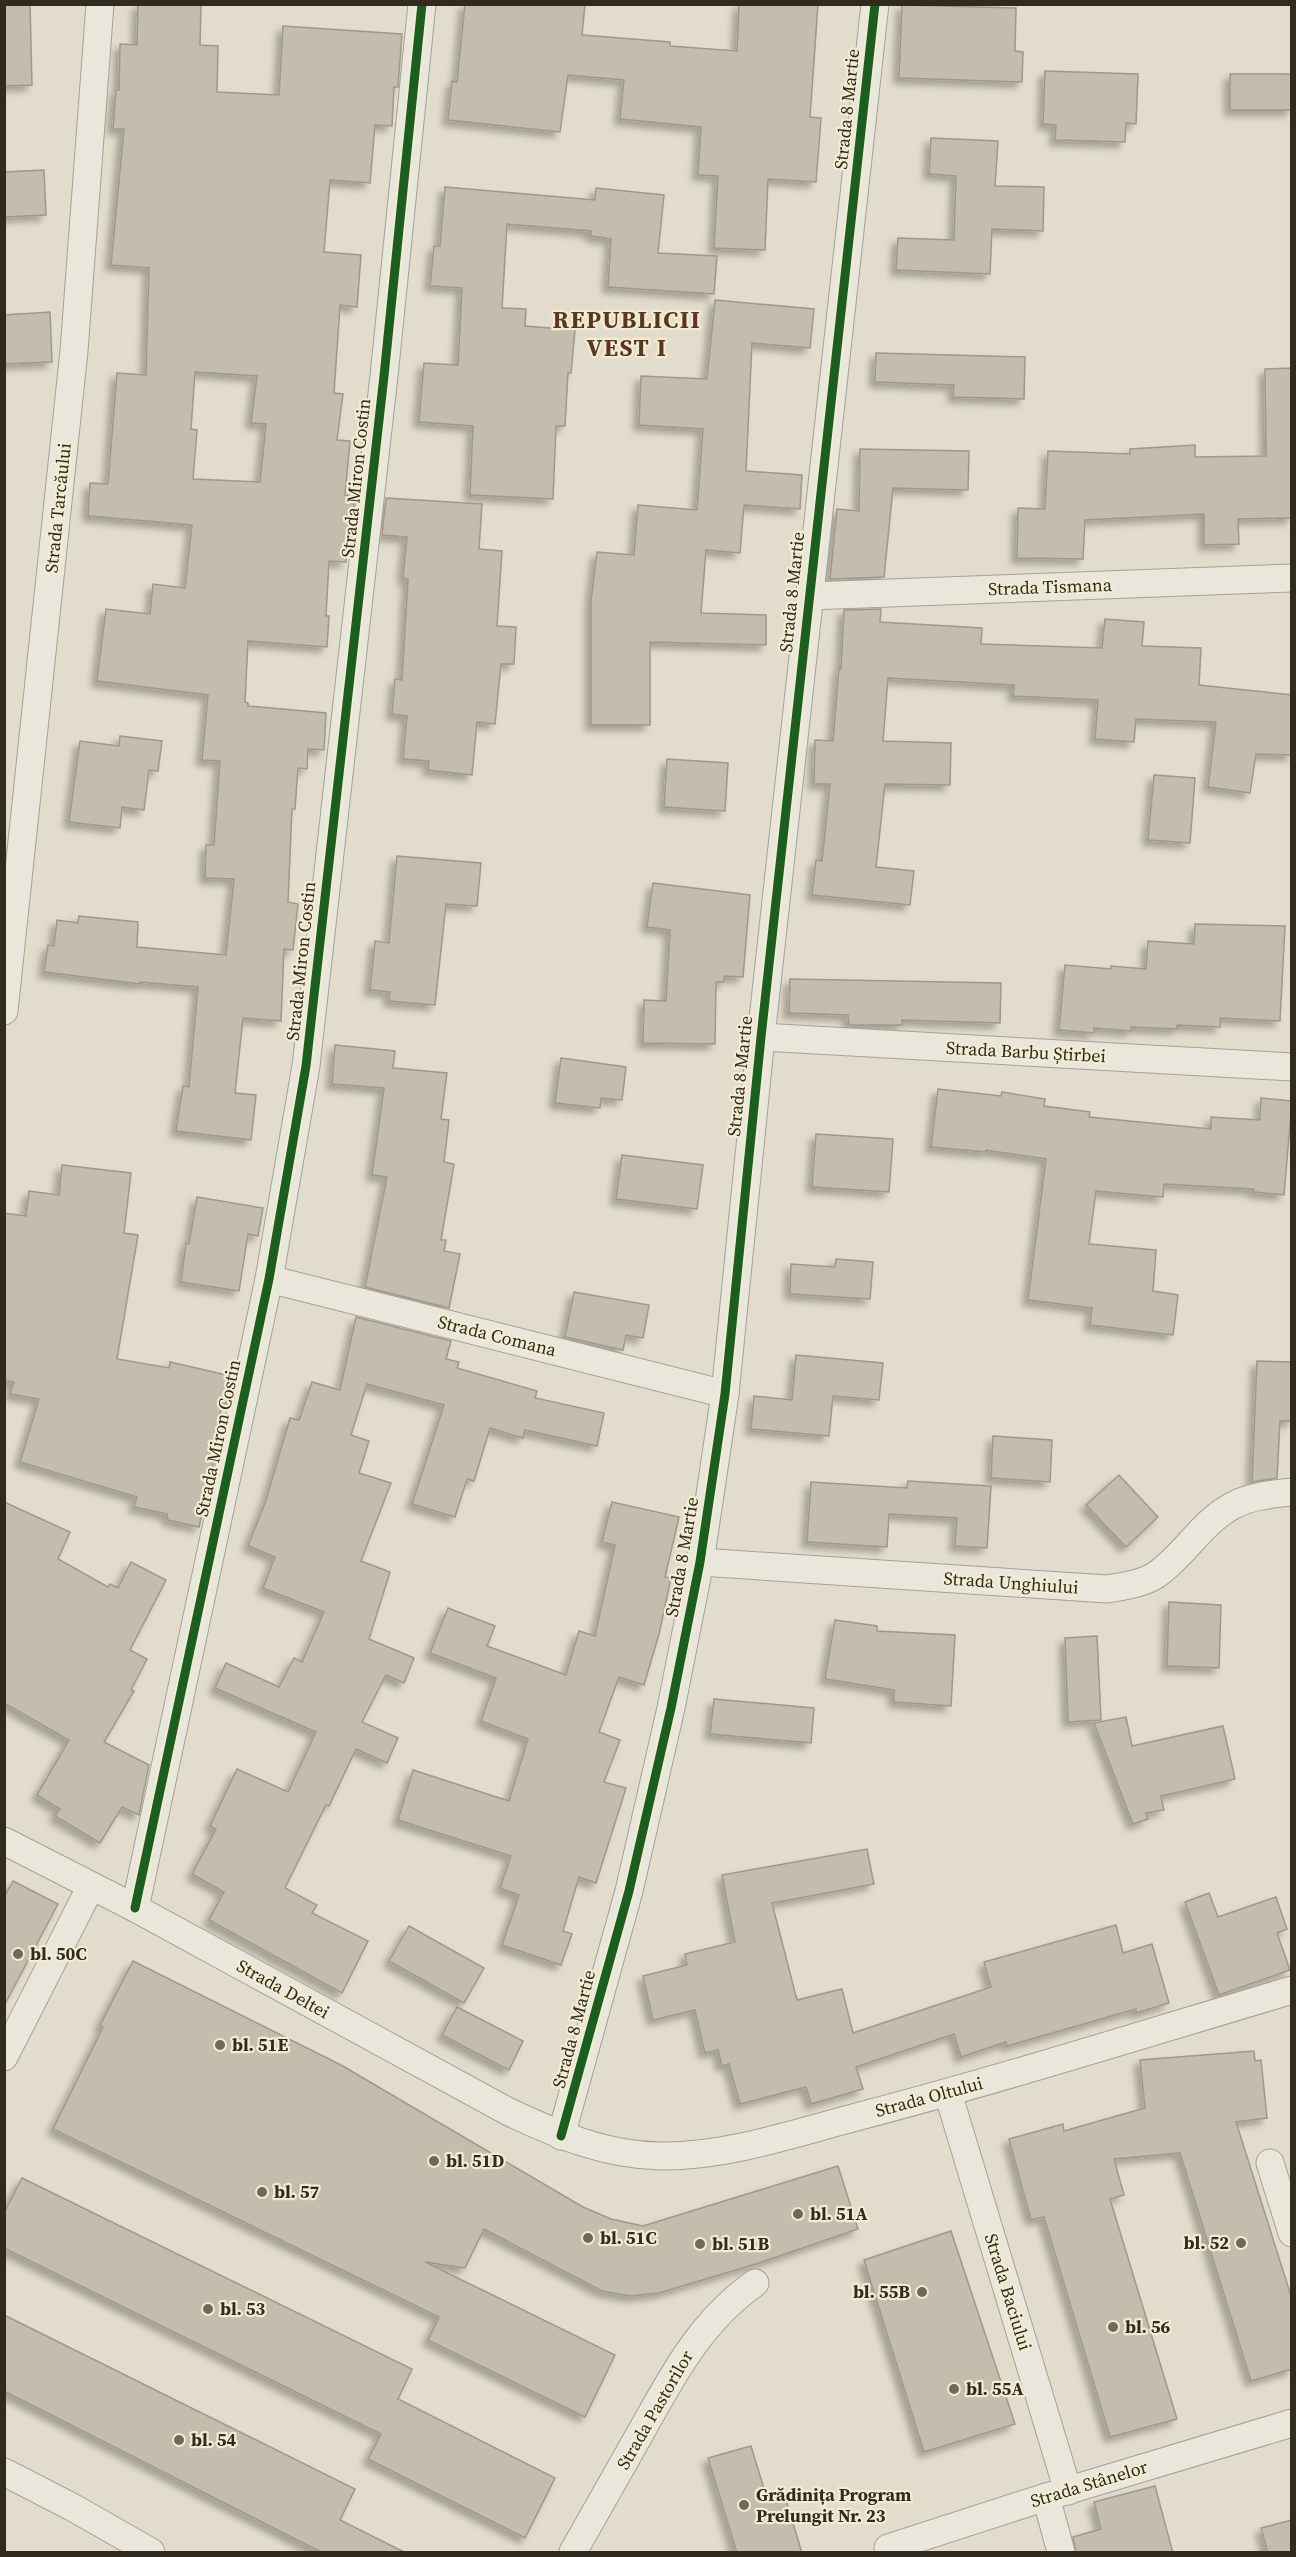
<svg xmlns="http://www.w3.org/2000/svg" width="1296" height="2557" font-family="'Source Serif 4',serif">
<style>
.building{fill:#c4bcad;stroke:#a0988b;stroke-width:1.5;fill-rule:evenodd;filter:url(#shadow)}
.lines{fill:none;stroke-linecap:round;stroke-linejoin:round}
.minor-casing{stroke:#a6a195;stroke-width:29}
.minor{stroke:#e9e6dc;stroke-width:27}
.cycleway-casing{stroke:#f1ecd2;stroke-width:13}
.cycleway{stroke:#1b5e20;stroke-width:9}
.poi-dot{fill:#6f685b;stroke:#f1ecd2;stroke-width:2}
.labels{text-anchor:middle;stroke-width:4.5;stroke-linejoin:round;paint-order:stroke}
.street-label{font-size:18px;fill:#322a1e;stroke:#f1ecd2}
.poi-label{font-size:18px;font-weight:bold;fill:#322a1e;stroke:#f1ecd2;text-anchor:start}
.district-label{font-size:24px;font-weight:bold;letter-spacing:1.5px;fill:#5a3523;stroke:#f1ecd2}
</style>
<defs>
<filter id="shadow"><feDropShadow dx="-5.5" dy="5.5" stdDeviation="3" flood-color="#0004"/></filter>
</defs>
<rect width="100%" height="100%" fill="#e1dccb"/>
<g class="building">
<polygon points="4,4 30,4 32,85 4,86"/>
<path d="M138 4H201L200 45 218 46 217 92 279 95 283 26 402 34 398 87H394L392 126 375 125 370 183 330 180 324 252 361 255 357 307 340 305 334 393 343 394 337 440 350 441 345 495 355 496 350 533H347L346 562 329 561 326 616H329L327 647 248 641 245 702 248 703V706L326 713 324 750 308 749 307 769 298 768 295 809H292L288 902 298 904 293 950 284 949 281 1021 243 1018 235 1093 256 1095 251 1140 176 1131 183 1086 189 1087 198 987 140 982V984L44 972 48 945 54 946 57 920 78 923 79 916 138 922 137 947 226 955 234 879 205 878 206 845H214L220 761 202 760 208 695 97 681 106 609 150 614 153 584 185 588 192 525 88 516 90 483 108 484 117 373 146 375 149 268 111 265 124 129H113L116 90H119L120 44 137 45ZM195 372 257 376 251 423 266 424 260 482 193 479 197 430 191 429Z"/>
<polygon points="465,4 585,4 582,35 670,42 670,46 737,51 739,4 818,4 810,117 821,118 816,182 768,179 765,250 714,248 718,176 698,175 701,127 620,119 624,80 568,75 560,132 448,120 452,81 457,82"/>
<polygon points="902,5 1016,8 1015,51 1023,52 1022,82 899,78"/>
<polygon points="1045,71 1138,74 1136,124 1126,123 1125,142 1055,140 1056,125 1043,124"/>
<rect x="1230" y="74" width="62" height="36"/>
<polygon points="931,138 998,141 995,186 1044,187 1043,231 992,229 990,274 896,270 898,238 954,240 956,176 929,174"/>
<polygon points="44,170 46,215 4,217 4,172"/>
<polygon points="445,187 595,200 596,188 664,195 658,253 717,256 714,294 608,287 611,239 591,236 591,231 507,224 502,308 526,309 525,326 575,330 571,373 568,373 565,426 556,426 553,499 470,495 473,426 419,422 424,363 458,365 462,288 430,286 434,246 440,246"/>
<polygon points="715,300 814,309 810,348 752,343 746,471 802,475 800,509 744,505 740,553 706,550 701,613 766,615 766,645 650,642 650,725 591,725 591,601 597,552 634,555 638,505 697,510 703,429 639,425 641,376 707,379"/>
<polygon points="50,312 52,362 4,364 4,315"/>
<polygon points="876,353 1025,357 1024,399 953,397 954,385 875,382"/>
<polygon points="1292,368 1292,518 1238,519 1239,544 1204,545 1204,514 1085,520 1083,559 1017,558 1018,508 1045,509 1048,451 1130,454 1130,449 1195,445 1195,457 1266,456 1265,369"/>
<polygon points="860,449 969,451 968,490 893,488 884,577 830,579 837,509 859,511"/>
<polygon points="386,498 482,504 479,549 502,551 497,626 516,627 514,664 501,664 495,724 477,722 472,775 428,770 429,761 403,759 407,716 392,714 395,679 402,680 408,579 403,578 407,537 382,535"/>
<polygon points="881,609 880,622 982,628 981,644 1102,648 1105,619 1144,622 1142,646 1201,648 1199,685 1292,695 1292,755 1256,754 1250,793 1208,787 1216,722 1136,719 1134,742 1095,739 1098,700 1013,696 1014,685 888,678 883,741 951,743 950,785 885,784 876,867 914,871 910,905 812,895 816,860 822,861 830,784 814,784 815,740 833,741 839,668 841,669 844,610"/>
<polygon points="120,736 162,741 158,771 149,770 144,810 122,807 120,828 69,822 80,741 119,746"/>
<polygon points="667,759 728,763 725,811 664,807"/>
<polygon points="1154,775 1195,778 1190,843 1148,840"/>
<polygon points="397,856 481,863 477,906 446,904 435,1005 389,1001 390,992 370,990 375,941 389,943"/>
<polygon points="653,883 750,895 743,977 724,976 724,982 716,982 715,1044 643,1043 644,1000 666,1001 670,930 647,927"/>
<polygon points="1195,924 1285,926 1280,1021 1220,1018 1220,1027 1177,1025 1177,1029 1131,1027 1131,1031 1094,1028 1094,1033 1059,1030 1065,965 1111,969 1111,966 1146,969 1148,941 1194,944"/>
<polygon points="790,979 1001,983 1000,1023 902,1020 902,1025 849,1025 848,1015 789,1013"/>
<polygon points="335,1045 395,1051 393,1068 447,1073 441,1119 449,1120 444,1162 454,1164 441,1240 446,1240 444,1251 460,1254 449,1308 365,1287 387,1177 372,1175 384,1088 332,1084"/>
<polygon points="561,1058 626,1067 622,1100 601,1098 600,1108 555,1103"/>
<polygon points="938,1089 1001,1096 1002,1092 1045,1099 1044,1106 1090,1112 1089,1117 1211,1129 1211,1117 1260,1120 1261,1098 1292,1101 1284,1195 1254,1192 1254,1189 1164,1184 1163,1197 1096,1191 1089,1244 1156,1250 1153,1291 1178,1295 1173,1335 1090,1325 1092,1308 1028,1300 1046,1159 986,1150 986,1152 931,1147"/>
<polygon points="816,1134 893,1139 889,1192 812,1187"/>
<polygon points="622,1155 703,1165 697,1209 616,1199"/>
<polygon points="62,1165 131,1173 124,1233 138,1235 117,1359 169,1368 170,1362 231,1376 226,1404 222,1403 213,1455 215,1456 199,1527 168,1520 167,1514 134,1507 137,1497 20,1462 39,1399 10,1394 14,1382 4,1380 4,1213 26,1216 29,1191 59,1195"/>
<polygon points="197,1197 263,1208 258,1236 248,1234 239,1291 181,1282 186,1243 189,1244"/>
<polygon points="836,1259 873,1262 870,1299 790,1294 791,1264 835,1267"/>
<polygon points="574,1292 649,1305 643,1338 626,1335 623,1350 565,1337"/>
<polygon points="356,1317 451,1341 446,1359 459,1362 457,1368 537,1391 535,1398 604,1413 597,1446 525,1430 523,1438 490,1428 474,1481 467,1479 455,1517 412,1504 444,1405 367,1384 351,1435 369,1441 359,1473 391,1483 361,1561 390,1572 369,1639 414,1658 404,1683 386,1675 362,1722 398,1738 387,1763 356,1749 329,1806 326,1805 285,1888 317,1905 312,1913 368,1941 342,1993 209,1920 224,1892 192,1874 216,1829 210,1826 237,1769 288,1792 316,1732 215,1688 226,1663 279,1687 294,1658 302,1662 324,1612 263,1588 275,1557 248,1546 266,1500 290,1418 299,1420 312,1382 340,1390"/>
<polygon points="796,1355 883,1363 879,1400 833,1396 829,1436 751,1429 754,1396 792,1400"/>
<polygon points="1257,1361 1292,1362 1292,1421 1280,1421 1277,1478 1252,1482"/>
<polygon points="993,1436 1052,1440 1050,1482 991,1478"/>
<polygon points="1119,1475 1158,1517 1126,1547 1086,1505"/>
<polygon points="908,1481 991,1486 987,1548 955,1546 957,1518 889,1514 887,1547 807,1542 811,1482 907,1488"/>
<polygon points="4,1502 70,1532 58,1559 108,1587 110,1584 118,1588 131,1562 166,1580 130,1650 147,1659 131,1690 134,1691 104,1742 149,1765 139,1815 122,1807 100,1843 55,1816 60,1809 37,1795 69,1740 4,1703"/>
<polygon points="612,1502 679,1517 665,1577 671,1578 659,1634 644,1685 619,1677 599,1732 620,1740 604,1782 626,1788 596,1883 579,1877 563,1931 572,1934 561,1965 502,1945 519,1895 500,1888 511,1856 398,1820 413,1770 509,1801 528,1739 481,1721 496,1678 430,1653 448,1608 495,1626 487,1646 566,1675 579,1631 595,1636 615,1545 602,1542"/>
<polygon points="1169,1602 1221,1605 1219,1668 1167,1666"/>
<polygon points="835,1620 877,1626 877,1631 955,1635 951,1706 894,1702 894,1690 825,1679"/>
<polygon points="1097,1636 1101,1720 1068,1722 1065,1638"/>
<polygon points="714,1699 814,1708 811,1743 710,1734"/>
<polygon points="1126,1717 1132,1746 1223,1726 1235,1779 1161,1796 1164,1810 1146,1813 1148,1819 1133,1824 1094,1723"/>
<polygon points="867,1849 874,1884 772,1903 797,2000 842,1989 853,2033 991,1987 984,1962 1116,1925 1123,1953 1152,1944 1169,2003 1136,2013 1136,2009 1007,2046 1006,2042 961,2057 954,2034 856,2067 863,2089 811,2104 806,2087 740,2104 729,2064 722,2066 718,2050 705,2053 695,2010 653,2020 643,1976 687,1965 685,1954 735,1942 722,1875"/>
<polygon points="13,1881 58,1904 4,2006 4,1897"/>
<polygon points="1209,1893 1218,1917 1276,1897 1287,1929 1277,1933 1290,1970 1219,1995 1185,1902"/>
<polygon points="409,1926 484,1968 464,2003 389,1961"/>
<polygon points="133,1961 341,2065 583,2207 611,2219 643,2226 838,2166 858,2229 759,2263 659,2293 630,2296 602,2291 484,2229 465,2268 425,2262 615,2355 585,2417 428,2340 439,2317 53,2129 103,2027 100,2025"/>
<polygon points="457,2007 523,2041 509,2070 442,2035"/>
<polygon points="1254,2051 1255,2061 1261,2060 1267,2118 1236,2122 1292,2299 1292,2369 1251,2381 1180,2153 1114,2159 1124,2195 1110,2199 1177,2419 1110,2437 1044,2217 1031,2220 1009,2139 1063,2124 1064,2131 1145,2108 1140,2060"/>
<polygon points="22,2178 412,2369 398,2399 555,2478 525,2538 368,2459 381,2434 4,2248 4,2213"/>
<polygon points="951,2231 1015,2424 924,2452 864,2260"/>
<polygon points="4,2315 355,2489 340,2520 406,2553 323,2553 4,2391"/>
<polygon points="751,2446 768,2502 785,2497 802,2553 737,2553 708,2458"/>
<polygon points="1155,2486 1173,2553 1076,2553 1073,2537 1101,2529 1094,2502"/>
<polygon points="1292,2520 1292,2553 1268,2553 1261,2528"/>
</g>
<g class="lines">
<defs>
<g id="minor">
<polyline points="809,596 1292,578"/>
<polyline points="4,1011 74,351 100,4"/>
<polyline points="761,1037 1292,1067"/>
<polyline points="269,1279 725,1394"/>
<path d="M700 1562 1107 1589C1123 1586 1142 1584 1156 1575 1185 1555 1201 1523 1232 1506 1250 1496 1272 1494 1292 1492"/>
<path d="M4 1841 135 1908 509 2112C558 2135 605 2155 660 2156 727 2157 795 2133 860 2116 1005 2078 1148 2033 1292 1990"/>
<polyline points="135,1908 269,1279 306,1066 384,376 422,4"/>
<polyline points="4,2057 91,1886"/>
<polyline points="948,2093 1068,2491"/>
<polyline points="561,2136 629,1891 671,1708 700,1562 725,1394 761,1037 875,4"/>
<polyline points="1270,2163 1292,2233"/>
<polyline points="4,2472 72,2507 151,2552"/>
<polyline points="1046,2497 1061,2552"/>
<polyline points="888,2548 1046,2497 1292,2423"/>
<path d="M573 2552C596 2512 618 2472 641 2432 673 2375 700 2322 755 2283"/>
</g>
</defs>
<use href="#minor" class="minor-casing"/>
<use href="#minor" class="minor"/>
<defs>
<g id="cycleway">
<polyline points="135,1908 269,1279 306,1066 384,376 422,4"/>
<polyline points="561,2136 629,1891 671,1708 700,1562 725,1394 761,1037 875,4"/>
</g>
</defs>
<use href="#cycleway" class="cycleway-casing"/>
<use href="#cycleway" class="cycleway"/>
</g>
<g class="poi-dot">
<circle cx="18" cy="1954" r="6"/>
<circle cx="220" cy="2045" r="6"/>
<circle cx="434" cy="2161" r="6"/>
<circle cx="262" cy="2192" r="6"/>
<circle cx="798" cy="2214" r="6"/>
<circle cx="588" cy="2238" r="6"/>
<circle cx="1241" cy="2243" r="6"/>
<circle cx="700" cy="2244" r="6"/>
<circle cx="922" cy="2292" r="6"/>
<circle cx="208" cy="2309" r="6"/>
<circle cx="1113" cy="2327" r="6"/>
<circle cx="954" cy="2389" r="6"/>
<circle cx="179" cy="2440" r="6"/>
<circle cx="744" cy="2505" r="6"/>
</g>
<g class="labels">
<g class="street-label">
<text transform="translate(847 109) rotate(-84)" y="6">Strada 8 Martie</text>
<text transform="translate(356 478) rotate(-84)" y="6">Strada Miron Costin</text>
<text transform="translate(58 508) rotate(-84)" y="6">Strada Tarcăului</text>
<text transform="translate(1050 587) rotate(-2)" y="6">Strada Tismana</text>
<text transform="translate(792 592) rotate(-84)" y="6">Strada 8 Martie</text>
<text transform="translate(301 961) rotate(-84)" y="6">Strada Miron Costin</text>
<text transform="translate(1026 1052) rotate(3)" y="6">Strada Barbu Știrbei</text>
<text transform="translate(740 1076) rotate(-84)" y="6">Strada 8 Martie</text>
<text transform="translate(497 1336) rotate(14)" y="6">Strada Comana</text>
<text transform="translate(218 1438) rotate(-78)" y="6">Strada Miron Costin</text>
<text transform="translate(682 1557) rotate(-80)" y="6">Strada 8 Martie</text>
<text transform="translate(1011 1583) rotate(4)" y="6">Strada Unghiului</text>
<text transform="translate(283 1989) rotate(29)" y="6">Strada Deltei</text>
<text transform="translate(574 2029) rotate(-75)" y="6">Strada 8 Martie</text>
<text transform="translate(929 2097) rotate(-15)" y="6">Strada Oltului</text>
<text transform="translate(1008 2292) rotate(73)" y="6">Strada Baciului</text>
<text transform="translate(655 2410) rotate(-60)" y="6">Strada Pastorilor</text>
<text transform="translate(1089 2484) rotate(-17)" y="6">Strada Stânelor</text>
</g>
<g class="poi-label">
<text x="30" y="1960">bl. 50C</text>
<text x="232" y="2051">bl. 51E</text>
<text x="446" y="2167">bl. 51D</text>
<text x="274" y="2198">bl. 57</text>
<text x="810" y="2220">bl. 51A</text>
<text x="600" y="2244">bl. 51C</text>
<text x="1229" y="2249" text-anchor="end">bl. 52</text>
<text x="712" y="2250">bl. 51B</text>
<text x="910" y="2298" text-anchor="end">bl. 55B</text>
<text x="220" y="2315">bl. 53</text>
<text x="1125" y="2333">bl. 56</text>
<text x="966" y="2395">bl. 55A</text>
<text x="191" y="2446">bl. 54</text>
<text x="756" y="2501">Grădinița Program<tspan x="756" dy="21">Prelungit Nr. 23</tspan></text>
</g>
<g class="district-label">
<text x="627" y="328">REPUBLICII<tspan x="627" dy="28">VEST I</tspan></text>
</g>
</g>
<rect width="1296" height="2557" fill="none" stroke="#322a1e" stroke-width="12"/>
</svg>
